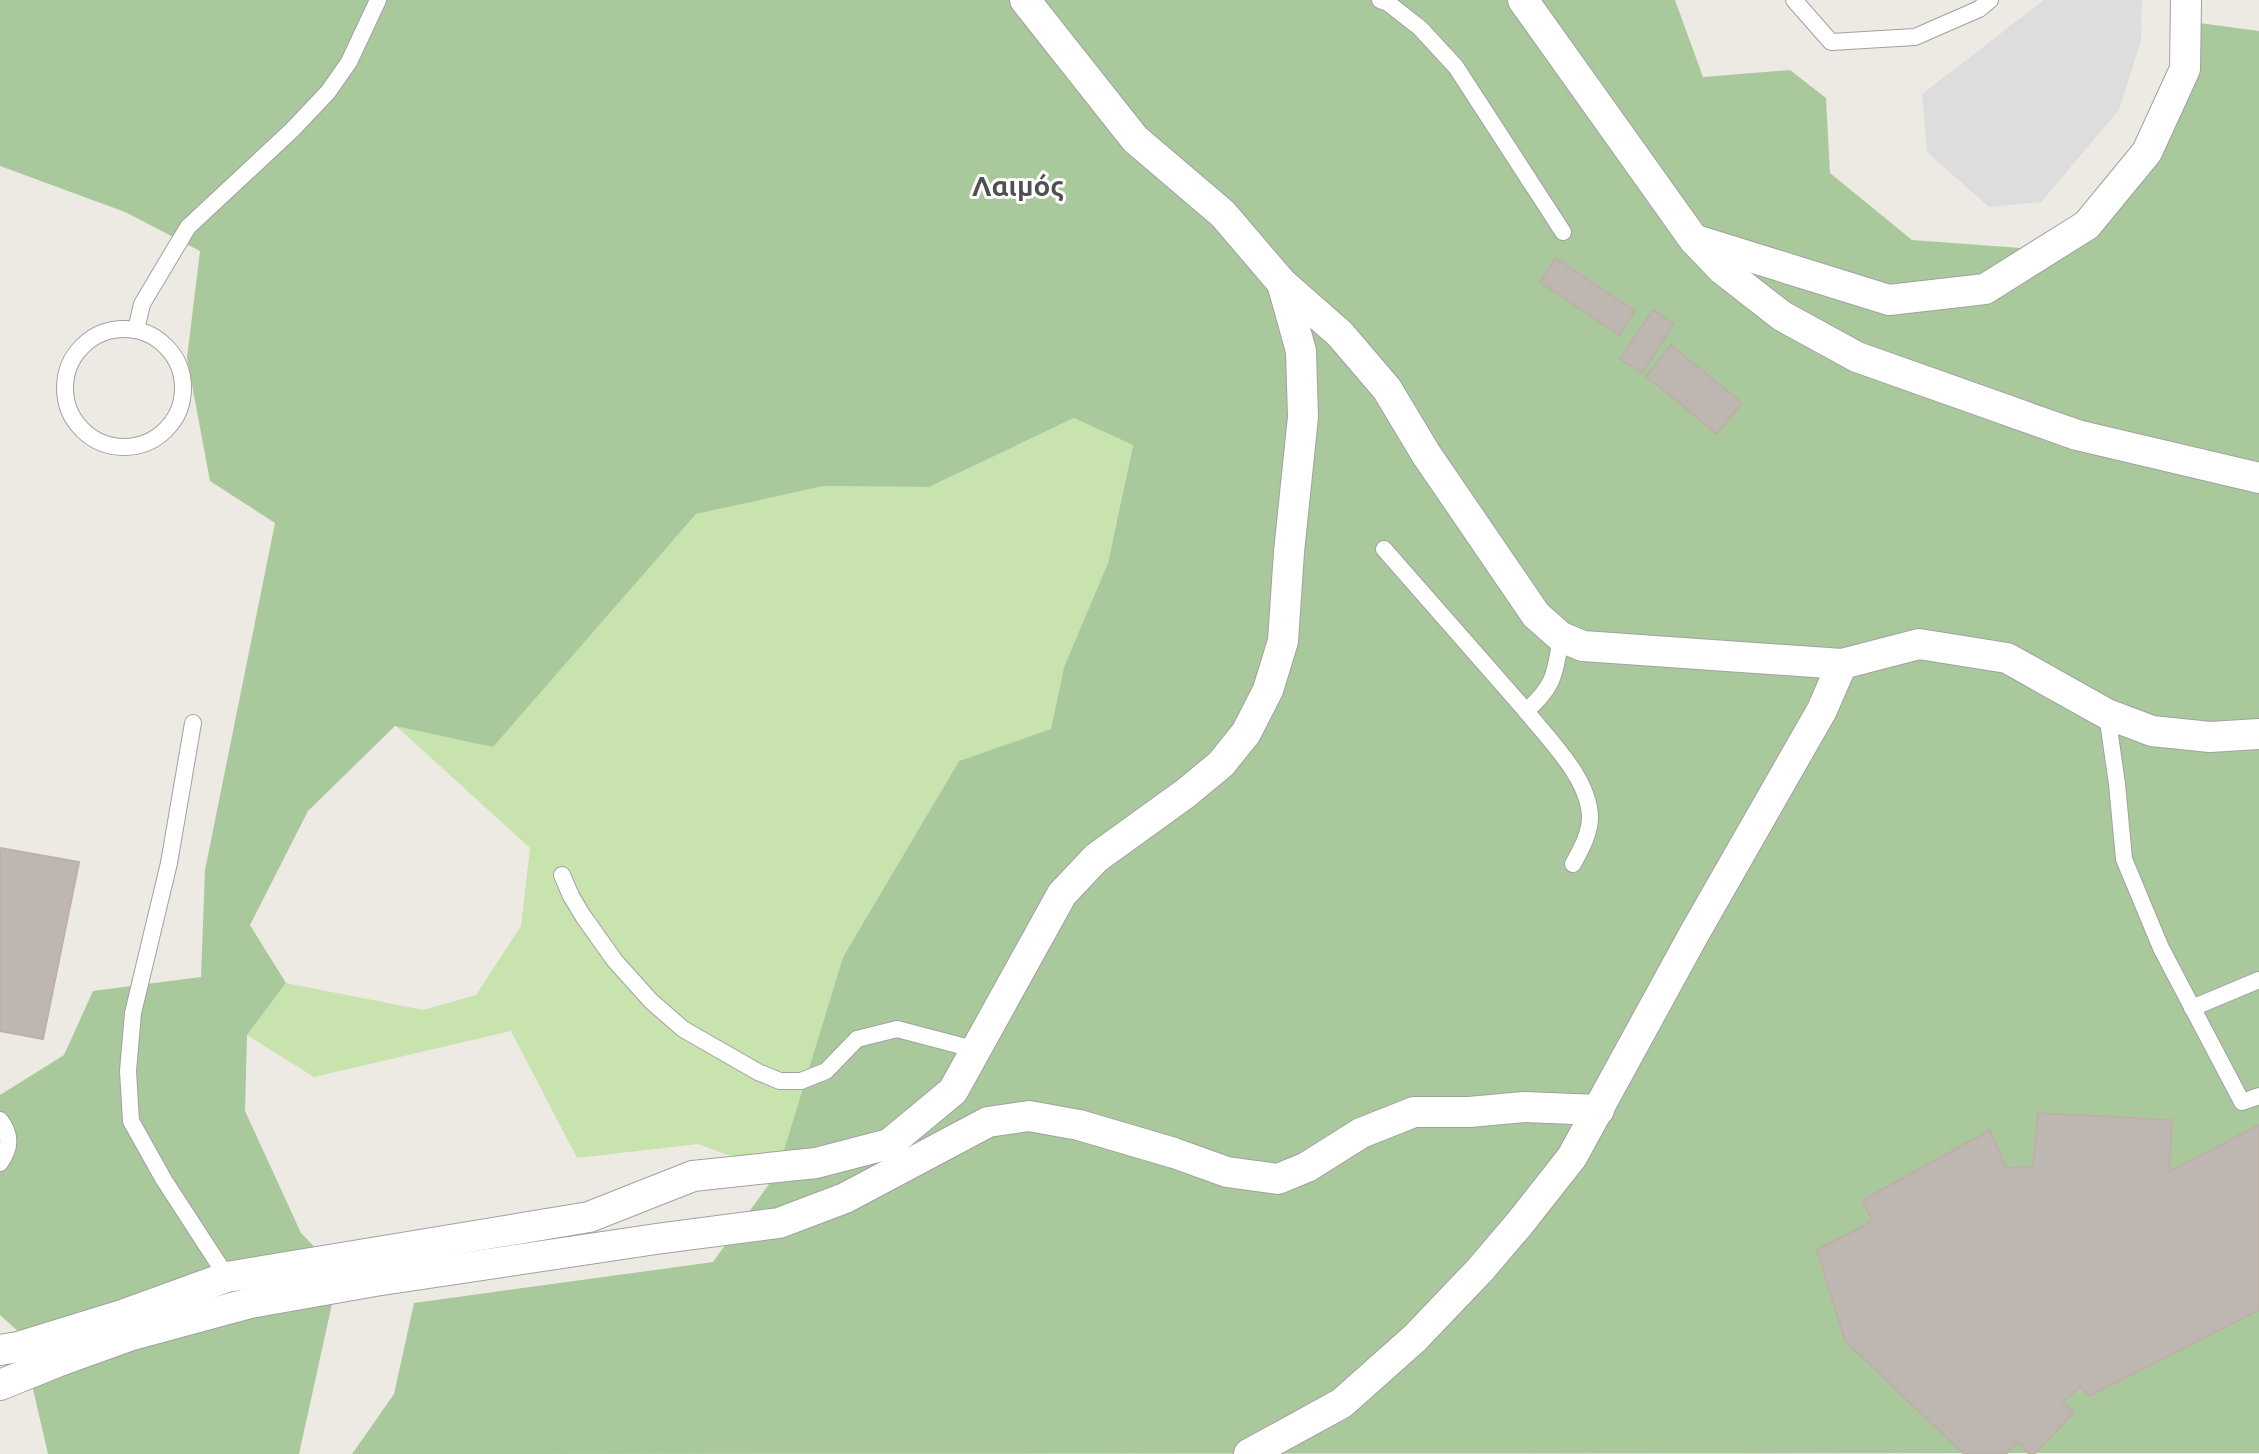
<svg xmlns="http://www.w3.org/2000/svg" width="2259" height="1454" font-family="Ubuntu,sans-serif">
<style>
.grass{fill:#c8e3ae}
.forest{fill:#a9c99c}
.parking{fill:#ddd}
.building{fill:#bdb6b1;stroke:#bdb1a7;stroke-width:2}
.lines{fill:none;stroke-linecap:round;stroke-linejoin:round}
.lane-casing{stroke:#a1a1a1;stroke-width:18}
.street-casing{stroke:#a1a1a1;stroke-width:32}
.lane{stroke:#fff;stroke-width:16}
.street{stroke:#fff;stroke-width:30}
.labels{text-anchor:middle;stroke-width:6;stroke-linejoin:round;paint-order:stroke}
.neighbourhood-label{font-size:28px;font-weight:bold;fill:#505050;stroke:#fff}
</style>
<rect width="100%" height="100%" fill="#edeae4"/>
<polygon class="grass" points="1074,418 1133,444 1108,563 1064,667 1051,730 959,761 843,957 777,1173 698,1144 577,1158 511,1031 314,1077 247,1035 286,983 423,1010 476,995 521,926 530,848 396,726 493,746 696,514 824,486 929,487"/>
<polygon class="forest" points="0,0 1675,0 1703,77 1790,70 1826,98 1830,173 1912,240 2074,252 2149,169 2192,22 2259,31 2259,1453 352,1454 394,1394 414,1303 713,1262 777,1173 843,957 959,761 1051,729 1064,667 1108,563 1133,445 1074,418 929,487 824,486 696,514 493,747 395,726 308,811 250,925 286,983 247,1035 245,1111 301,1233 339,1272 299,1454 48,1454 20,1333 0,1315 0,1095 64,1055 93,991 201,977 205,870 275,523 210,481 187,358 200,251 125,212 0,166"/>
<polygon class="parking" points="2044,0 2142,0 2141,41 2119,110 2041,202 1989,207 1927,152 1922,94"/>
<g class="building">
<polygon points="1556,258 1635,311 1619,335 1540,282"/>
<polygon points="1653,310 1674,324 1642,373 1620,359"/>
<polygon points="1671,345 1742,403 1717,434 1646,376"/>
<polygon points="0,848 79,862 43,1039 0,1031"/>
<polygon points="2038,1113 2172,1120 2169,1172 2259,1125 2259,1310 2090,1396 2080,1386 2063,1402 2074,1413 2034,1454 2029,1454 2018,1442 2006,1454 1964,1454 1845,1341 1817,1250 1872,1221 1863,1200 1990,1130 2006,1168 2033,1166"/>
</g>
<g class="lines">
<defs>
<g id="lane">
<polyline points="1380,0 1388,3 1420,28 1456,67 1563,232"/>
<polyline points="1794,0 1831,42 1915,37 1979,9 1990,0"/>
<circle cx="124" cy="388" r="59"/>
<polyline points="136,330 142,304 188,227 292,130 328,92 349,62 378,0"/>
<path d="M1384 549 1526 711C1555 686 1555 673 1561 637"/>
<path d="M1526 711C1549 740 1589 778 1590 817 1590 834 1580 851 1573 864"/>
<polyline points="2107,714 2117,784 2124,859 2161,948 2242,1102 2259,1096"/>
<polyline points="193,723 169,863 133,1013 128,1071 131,1121 164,1180 227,1277"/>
<polyline points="562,875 571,896 583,916 615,961 651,1001 683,1029 758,1072 780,1081 801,1081 826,1071 857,1039 897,1029 977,1050"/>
<polyline points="2192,1008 2259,980"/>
<path d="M0 1120C11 1134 11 1148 0 1163"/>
</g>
<g id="street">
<polyline points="1025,0 1135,139 1223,214 1282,283 1340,334 1387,389 1426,454 1536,615 1561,637 1583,646 1842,664 1919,644 2007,658 2107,714 2152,731 2210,737 2259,734"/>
<polyline points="1523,0 1694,240 1723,270 1782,316 1857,357 2077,435 2259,478"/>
<polyline points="1696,240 1889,300 1985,289 2087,225 2147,152 2185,69 2186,0"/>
<polyline points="0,1350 18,1347 122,1315 227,1277 589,1217 693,1176 816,1163 889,1144 953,1091 1062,894 1096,858 1186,793 1221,764 1246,733 1268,690 1283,641 1289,552 1303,417 1301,351 1282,283"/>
<polyline points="0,1385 57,1362 132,1335 250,1303 375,1281 656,1239 779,1223 845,1198 988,1122 1029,1116 1079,1125 1174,1153 1227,1172 1278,1179 1307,1167 1361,1133 1414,1112 1469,1112 1524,1107 1599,1110"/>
<polyline points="1249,1454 1342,1403 1415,1338 1480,1270 1520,1223 1572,1157 1694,934 1822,710 1842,664"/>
</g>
</defs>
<use href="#lane" class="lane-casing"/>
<use href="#street" class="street-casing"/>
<use href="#lane" class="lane"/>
<use href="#street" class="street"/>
</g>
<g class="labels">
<g class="neighbourhood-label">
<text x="1018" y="196">Λαιμός</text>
</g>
</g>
</svg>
